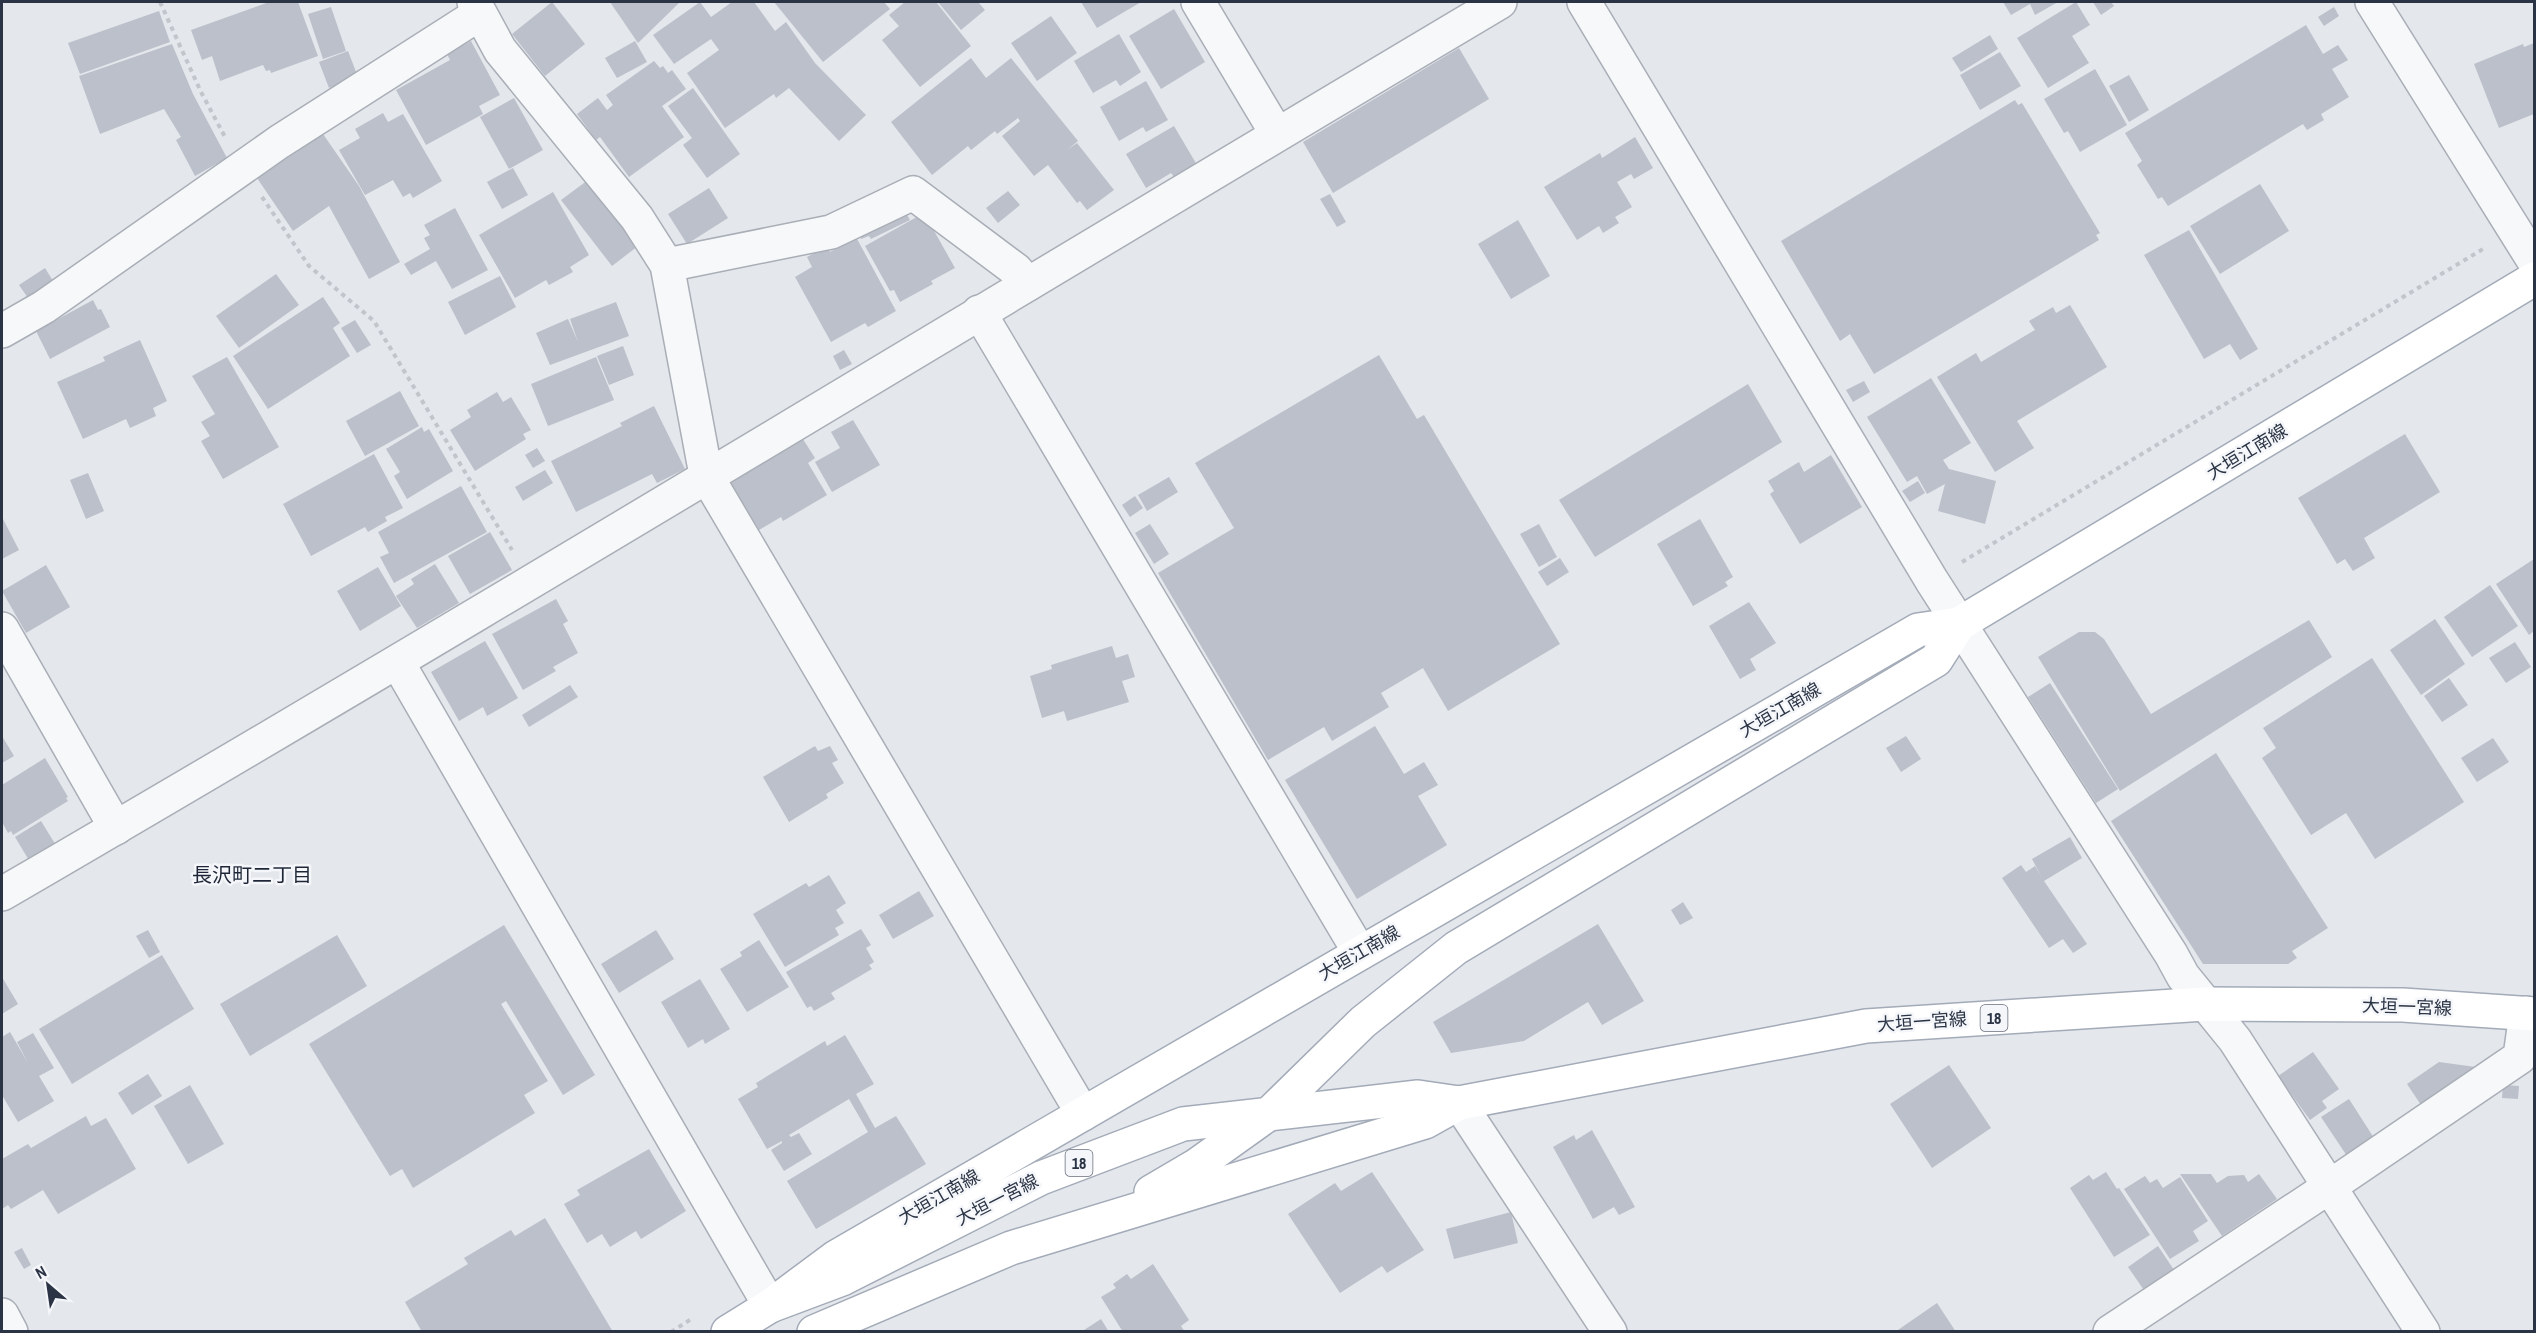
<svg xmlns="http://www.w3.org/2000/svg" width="2536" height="1333" font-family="'Archivo Narrow','Noto Sans JP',sans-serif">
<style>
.building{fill:#bbc0ca}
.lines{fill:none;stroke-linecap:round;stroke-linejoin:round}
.minor-casing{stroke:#a9aeb7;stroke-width:36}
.major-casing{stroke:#a3abb8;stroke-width:36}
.path{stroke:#c2c5cb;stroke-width:4;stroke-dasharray:4.5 4.5;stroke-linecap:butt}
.minor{stroke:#f7f8fa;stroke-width:33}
.major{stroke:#fff;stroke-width:33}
.labels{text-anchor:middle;stroke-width:5;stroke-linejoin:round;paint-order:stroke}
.shield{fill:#f4f6f9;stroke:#676e7b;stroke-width:1.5}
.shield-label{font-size:16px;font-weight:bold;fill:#2b3445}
.street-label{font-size:18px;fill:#2b3445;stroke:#f4f6f9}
.neighbourhood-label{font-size:20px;fill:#1d2536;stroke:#f4f6f9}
</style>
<rect width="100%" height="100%" fill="#e4e7ec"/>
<g class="building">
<polygon points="269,2 298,2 318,56 271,73 270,70 266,71 263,65 220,81 212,56 202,60 191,30"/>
<polygon points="552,2 585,44 545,76 512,34"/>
<polygon points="610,2 680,2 638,43"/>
<polygon points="700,2 711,17 732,2 754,2 775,31 786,22 815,63 866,115 839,141 789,88 776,98 774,94 725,128 687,73 719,50 711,39 674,64 653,35"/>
<polygon points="774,2 884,2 890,9 823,62"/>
<polygon points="905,2 936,2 971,46 920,87 882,40 899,26 889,15"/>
<polygon points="938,2 978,2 985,10 961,30"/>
<polygon points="1081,2 1141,2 1097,28"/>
<polygon points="2003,2 2058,2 2035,15 2030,4 2011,15"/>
<polygon points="2076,2 2090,25 2072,36 2089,63 2048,88 2017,38"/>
<polygon points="2093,2 2111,2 2114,6 2101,15"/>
<polygon points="331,7 346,51 323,59 308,14"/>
<polygon points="2334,7 2339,16 2324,26 2318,17"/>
<polygon points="1174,9 1205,62 1161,89 1129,36"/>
<polygon points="159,11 170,42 80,74 68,43"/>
<polygon points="1051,16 1077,53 1037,81 1011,43"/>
<polygon points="2306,25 2323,54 2338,45 2348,60 2332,69 2349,97 2321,114 2324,120 2307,130 2303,124 2168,206 2162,197 2158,199 2137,165 2142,161 2125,133"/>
<polygon points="1119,34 1141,72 1120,86 1116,80 1093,93 1074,61"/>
<polygon points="1990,35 1998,49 1961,72 1952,58"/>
<polygon points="471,41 500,95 479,106 483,114 426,145 396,90 450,60 447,54"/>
<polygon points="635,41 647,62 617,78 605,58"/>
<polygon points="2534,43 2534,114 2499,128 2474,64 2523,44 2524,47"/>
<polygon points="172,44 193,94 227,158 195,176 176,140 181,137 164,109 100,134 79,76"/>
<polygon points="1459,48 1489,99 1333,193 1303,142"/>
<polygon points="348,51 358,77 329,88 319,62"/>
<polygon points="2000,52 2021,86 1980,110 1960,75"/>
<polygon points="971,58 986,78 1011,58 1078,141 1067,150 1077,143 1114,190 1087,210 1080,201 1077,203 1048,165 1034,176 1002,136 1020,121 1018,118 997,134 995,131 971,150 968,146 932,175 891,122"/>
<polygon points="654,61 660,68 663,66 668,73 672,70 686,89 662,106 684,137 629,177 600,137 596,140 577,114 598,98 607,110 613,105 606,95"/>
<polygon points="2095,69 2127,125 2080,152 2068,131 2064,133 2044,99"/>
<polygon points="2129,75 2149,110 2129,122 2109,86"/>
<polygon points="1146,81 1168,120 1146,132 1143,127 1119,141 1100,107"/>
<polygon points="693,88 740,154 707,178 683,145 692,138 668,106"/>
<polygon points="514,98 543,150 509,169 480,117"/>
<polygon points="2015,100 2018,105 2022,103 2100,233 2096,235 2099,240 1874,374 1850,334 1840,341 1781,241"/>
<polygon points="383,113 388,122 403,114 442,181 413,198 410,193 403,197 393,180 365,195 339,150 360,138 355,129"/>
<polygon points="1174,126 1197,165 1175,178 1171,173 1146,188 1126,154"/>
<polygon points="323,134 359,186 400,262 369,279 329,206 293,231 257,178"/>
<polygon points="1635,137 1653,168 1634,179 1631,174 1617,182 1632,207 1615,217 1619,223 1603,233 1599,226 1577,240 1544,187 1600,153 1602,158"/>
<polygon points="513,168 528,195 502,209 487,182"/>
<polygon points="588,180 638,246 612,266 561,200"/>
<polygon points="2260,184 2289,231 2220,274 2190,226"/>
<polygon points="709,188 728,218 687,244 668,214"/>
<polygon points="1008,191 1020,205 998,223 986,208"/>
<polygon points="553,192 589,255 570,267 573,272 549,285 546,280 515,298 479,235"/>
<polygon points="1330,194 1346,222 1337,227 1320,199"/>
<polygon points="455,208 488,270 452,289 436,261 411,275 404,264 430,249 424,238 430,235 424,225"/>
<polygon points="906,213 910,220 871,239 869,236 861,239 858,230"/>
<polygon points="924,213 955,268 931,281 933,284 900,302 894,290 890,291 865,246"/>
<polygon points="1518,220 1550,276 1511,299 1478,244"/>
<polygon points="2189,230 2258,349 2240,360 2230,344 2204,359 2144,255"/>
<polygon points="856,237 896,311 868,327 865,323 831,342 795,277 812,267 807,257 827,246 830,252"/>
<polygon points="45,268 53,281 28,298 19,285"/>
<polygon points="276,274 299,305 239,348 216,316"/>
<polygon points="500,276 516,307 465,335 448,302"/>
<polygon points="323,297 340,323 333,328 350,356 268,409 233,356"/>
<polygon points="93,300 98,310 101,309 110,327 50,359 36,331"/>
<polygon points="616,302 629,336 550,365 536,333 568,319 578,342 570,319"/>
<polygon points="2070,305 2107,367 2017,421 2034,448 1995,472 1937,377 1976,353 1981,362 2035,330 2029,321 2053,307 2056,313"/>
<polygon points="355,320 371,345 357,353 341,328"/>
<polygon points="140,340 167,401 153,408 156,416 130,428 126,419 83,439 57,382 105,361 103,357"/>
<polygon points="623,346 634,375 609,385 597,356"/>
<polygon points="844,350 852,364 840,370 833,356"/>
<polygon points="1379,355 1417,419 1424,415 1560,644 1448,711 1423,668 1381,693 1389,707 1332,741 1324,727 1268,760 1158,573 1234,528 1195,463"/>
<polygon points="227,357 279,447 223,479 201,441 210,436 201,422 215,414 192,376"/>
<polygon points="596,357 614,400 548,426 531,384"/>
<polygon points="1931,378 1971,443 1943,460 1949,469 1996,481 1985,524 1938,511 1945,484 1927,494 1917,476 1907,482 1867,417"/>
<polygon points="1864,381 1870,392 1853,402 1846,390"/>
<polygon points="1748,384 1782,442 1595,557 1559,500"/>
<polygon points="400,391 419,426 365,456 346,421"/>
<polygon points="497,392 503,402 511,397 531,430 523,434 526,439 475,471 450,430 471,417 467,410"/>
<polygon points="654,406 685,469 657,483 652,474 576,512 551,461 622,426 620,423"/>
<polygon points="853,420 880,465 832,492 815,462 840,448 831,432"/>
<polygon points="422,427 424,432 429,429 453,471 407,499 394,476 400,472 386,449"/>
<polygon points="2405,434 2440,492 2364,538 2375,558 2353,571 2345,559 2337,564 2298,498"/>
<polygon points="801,436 815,458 808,463 827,495 783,521 781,517 759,530 726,475"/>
<polygon points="537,448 545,461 533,468 525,455"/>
<polygon points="374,454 403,508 385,517 387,521 368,532 365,527 311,556 283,504"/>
<polygon points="1831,455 1862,507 1800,544 1770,494 1774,491 1768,481 1799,462 1804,472"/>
<polygon points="545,470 553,483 523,501 515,487"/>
<polygon points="88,473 104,511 86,519 70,480"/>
<polygon points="1169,477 1178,492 1147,511 1138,495"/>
<polygon points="1918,481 1925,493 1910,502 1902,491"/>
<polygon points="461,486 487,532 394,583 380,557 389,553 378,532"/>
<polygon points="1135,496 1143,508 1130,517 1122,505"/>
<polygon points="2,517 19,550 2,559"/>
<polygon points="1700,519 1733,577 1725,582 1728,586 1693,606 1657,544"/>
<polygon points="1150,524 1169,554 1154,564 1135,533"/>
<polygon points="1539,524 1557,557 1539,567 1520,534"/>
<polygon points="490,532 512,570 470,594 448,556"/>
<polygon points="1560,558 1569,572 1547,586 1538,572"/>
<polygon points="2534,559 2534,631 2529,635 2496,584"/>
<polygon points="435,564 459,603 417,628 396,596 414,584 411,579"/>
<polygon points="46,565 70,607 26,633 2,591"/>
<polygon points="378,567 401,606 360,631 337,591"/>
<polygon points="2490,585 2518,626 2472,657 2444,617"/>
<polygon points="556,599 568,621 563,624 578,653 553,667 556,671 523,690 492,634"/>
<polygon points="1749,602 1776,643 1750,659 1756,670 1740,679 1709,626"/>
<polygon points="2435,619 2465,664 2421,695 2390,650"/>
<polygon points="2309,620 2332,657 2120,791 2038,657 2079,632 2095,632 2104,639 2151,714"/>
<polygon points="485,641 518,698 487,716 483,707 459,721 431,672"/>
<polygon points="2515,642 2531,667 2506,683 2489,658"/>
<polygon points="1112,646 1116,658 1128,654 1135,677 1122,681 1129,702 1067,721 1064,711 1042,718 1030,676 1052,669 1051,665"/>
<polygon points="2372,658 2464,802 2375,859 2346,813 2311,835 2262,758 2276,748 2263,728"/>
<polygon points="2449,678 2468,705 2442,722 2424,696"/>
<polygon points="2050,683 2118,789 2096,803 2028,697"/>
<polygon points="570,685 578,697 529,727 522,715"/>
<polygon points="1375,726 1404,774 1424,762 1438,785 1418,796 1447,845 1357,899 1285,780"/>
<polygon points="2,736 14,756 2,763"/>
<polygon points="1906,736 1921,759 1901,772 1886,748"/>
<polygon points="2493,738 2509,762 2477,782 2461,758"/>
<polygon points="815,746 818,751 830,746 838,760 832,763 844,783 826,794 828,798 789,822 763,777"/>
<polygon points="2216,753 2328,928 2292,951 2297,958 2288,964 2203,964 2111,821"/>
<polygon points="45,758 68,797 66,798 68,801 13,835 11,831 8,833 2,822 2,785"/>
<polygon points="41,821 57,847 30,862 15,837"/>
<polygon points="2070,837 2082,858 2044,881 2087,944 2073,953 2063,939 2049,948 2002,878 2021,865 2026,872 2035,866 2041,876 2032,859"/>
<polygon points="829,875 846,903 836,910 844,923 835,928 839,935 785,967 753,914 806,883 809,887"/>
<polygon points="919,891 934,916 893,939 879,915"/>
<polygon points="1683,902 1693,918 1680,925 1671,910"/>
<polygon points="1598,924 1644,1001 1602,1025 1588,1002 1524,1041 1451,1053 1433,1022"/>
<polygon points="504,925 595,1075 563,1095 506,1001 501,1004 548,1081 524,1095 535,1113 413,1188 402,1169 390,1176 309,1044"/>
<polygon points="861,929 871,945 866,948 874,962 869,965 872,969 831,993 835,999 814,1011 811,1006 807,1008 786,972"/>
<polygon points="148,930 160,952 149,958 136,936"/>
<polygon points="656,930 674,959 619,993 601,964"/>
<polygon points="337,935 367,986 250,1056 220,1004"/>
<polygon points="759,940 789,987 747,1012 720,969 742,956 740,952"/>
<polygon points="162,955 194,1009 72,1084 39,1029"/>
<polygon points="2,977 18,1004 2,1014"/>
<polygon points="700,979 730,1029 705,1044 703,1039 688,1048 661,1002"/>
<polygon points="10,1032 28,1063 17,1042 33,1033 54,1068 39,1076 54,1101 18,1122 2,1095 2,1037"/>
<polygon points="845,1035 874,1084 856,1094 875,1128 896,1116 926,1164 816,1229 787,1181 868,1132 849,1099 789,1135 791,1137 799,1133 812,1154 784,1171 771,1150 782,1143 782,1141 767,1149 738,1099 758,1087 756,1083 825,1041 827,1046"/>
<polygon points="2313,1052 2339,1089 2322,1101 2327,1108 2310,1120 2278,1076"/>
<polygon points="2439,1062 2483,1068 2423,1108 2407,1084"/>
<polygon points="1949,1065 1991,1128 1932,1168 1890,1104"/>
<polygon points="148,1074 162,1096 132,1115 118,1093"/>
<polygon points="190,1085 224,1144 188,1164 154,1106"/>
<polygon points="2503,1085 2519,1086 2518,1099 2502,1098"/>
<polygon points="2349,1099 2374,1138 2347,1156 2321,1117"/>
<polygon points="86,1116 91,1126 106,1118 136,1169 58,1214 43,1190 11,1209 8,1205 2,1209 2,1159 28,1144 31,1148"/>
<polygon points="1592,1130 1635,1207 1619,1215 1614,1207 1593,1219 1553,1147 1574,1135 1576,1140"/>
<polygon points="649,1149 686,1211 641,1239 636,1231 610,1247 602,1234 587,1243 564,1204 580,1195 577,1190"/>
<polygon points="1372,1172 1424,1250 1387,1273 1382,1266 1340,1293 1288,1214 1335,1183 1341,1191"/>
<polygon points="2106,1172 2117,1189 2119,1188 2150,1235 2114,1257 2070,1188 2089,1175 2093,1180"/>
<polygon points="2180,1174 2211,1174 2217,1183 2228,1176 2244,1175 2248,1182 2259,1174 2277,1199 2222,1236"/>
<polygon points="2145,1176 2150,1183 2157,1179 2163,1188 2180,1177 2208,1221 2193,1231 2199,1241 2170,1259 2124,1189"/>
<polygon points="1511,1212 1518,1243 1454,1259 1446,1229"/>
<polygon points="545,1218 613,1332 422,1332 405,1302 468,1264 464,1258 511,1230 515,1236"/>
<polygon points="2158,1246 2176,1273 2146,1293 2128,1267"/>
<polygon points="22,1248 31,1265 24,1269 14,1252"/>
<polygon points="1153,1264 1189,1320 1181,1326 1185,1332 1123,1332 1101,1297 1116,1288 1113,1284 1127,1274 1131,1279"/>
<polygon points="1937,1303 1956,1332 1895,1332"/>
<polygon points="1101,1319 1109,1332 1081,1332"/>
</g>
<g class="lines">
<defs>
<g id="minor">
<polyline points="474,2 500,50 637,218 667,265 706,475 1083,1114"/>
<polyline points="1198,2 1277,134"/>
<polyline points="1584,2 1932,581 2171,954 2183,976 2235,1040 2423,1332"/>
<polyline points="2372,2 2534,261"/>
<polyline points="667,265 831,232 913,193 1016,270 1028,284"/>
<polyline points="979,312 1360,953"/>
<polyline points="2,331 44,307 279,142 479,14"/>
<polyline points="2,629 116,828"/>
<polyline points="398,663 770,1306"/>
<path d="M2 894C504 602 1000 299 1500 2"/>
<polyline points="1459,1103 1610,1332"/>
<polyline points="2,1315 11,1332"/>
<polyline points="2110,1332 2329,1187 2520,1057 2526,1013"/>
</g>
<g id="major">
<polyline points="1151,1192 1197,1165 1270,1113 1363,1022 1456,948 1936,660 1959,624"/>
<polyline points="770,1306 836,1257 1918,630 1959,624 2534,279"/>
<polyline points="728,1332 770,1306 842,1279 1041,1178 1183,1124 1418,1097 1459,1103"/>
<polyline points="814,1332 1011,1248 1425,1122 1459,1103 1866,1026 2205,1004 2403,1005 2534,1014"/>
</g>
</defs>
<use href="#minor" class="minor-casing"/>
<use href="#major" class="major-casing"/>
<g class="path">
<polyline points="160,2 201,92 225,137"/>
<polyline points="262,197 309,266 374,321 512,550"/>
<polyline points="1962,562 2483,249"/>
<polyline points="671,1332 693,1318"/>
</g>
<use href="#minor" class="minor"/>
<use href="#major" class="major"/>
</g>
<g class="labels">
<g class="shield">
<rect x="1980.5" y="1005" width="27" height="26" rx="4.5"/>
<rect x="1065.5" y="1150" width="27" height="26" rx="4.5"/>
</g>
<g class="shield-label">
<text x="1994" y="1024">18</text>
<text x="1079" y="1169">18</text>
</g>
<g class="street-label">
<text transform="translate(2247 452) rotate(-31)" y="6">大垣江南線</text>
<text transform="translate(1780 710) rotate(-30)" y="6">大垣江南線</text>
<text transform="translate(1359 953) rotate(-30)" y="6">大垣江南線</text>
<text transform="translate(2407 1007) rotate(2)" y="6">大垣一宮線</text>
<text transform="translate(1922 1022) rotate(-4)" y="6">大垣一宮線</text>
<text transform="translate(939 1197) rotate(-30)" y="6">大垣江南線</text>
<text transform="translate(997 1200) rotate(-27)" y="6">大垣一宮線</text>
</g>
<g class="neighbourhood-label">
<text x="252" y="882">長沢町二丁目</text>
</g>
</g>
<rect width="2536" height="1333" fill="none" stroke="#2b3445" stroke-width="6"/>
<g transform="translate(48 1285) rotate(331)" stroke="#f4f6f9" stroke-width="4.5" paint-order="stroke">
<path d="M0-4.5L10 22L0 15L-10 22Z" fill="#2b3445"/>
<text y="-9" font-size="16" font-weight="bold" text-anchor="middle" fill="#2b3445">N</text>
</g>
</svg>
